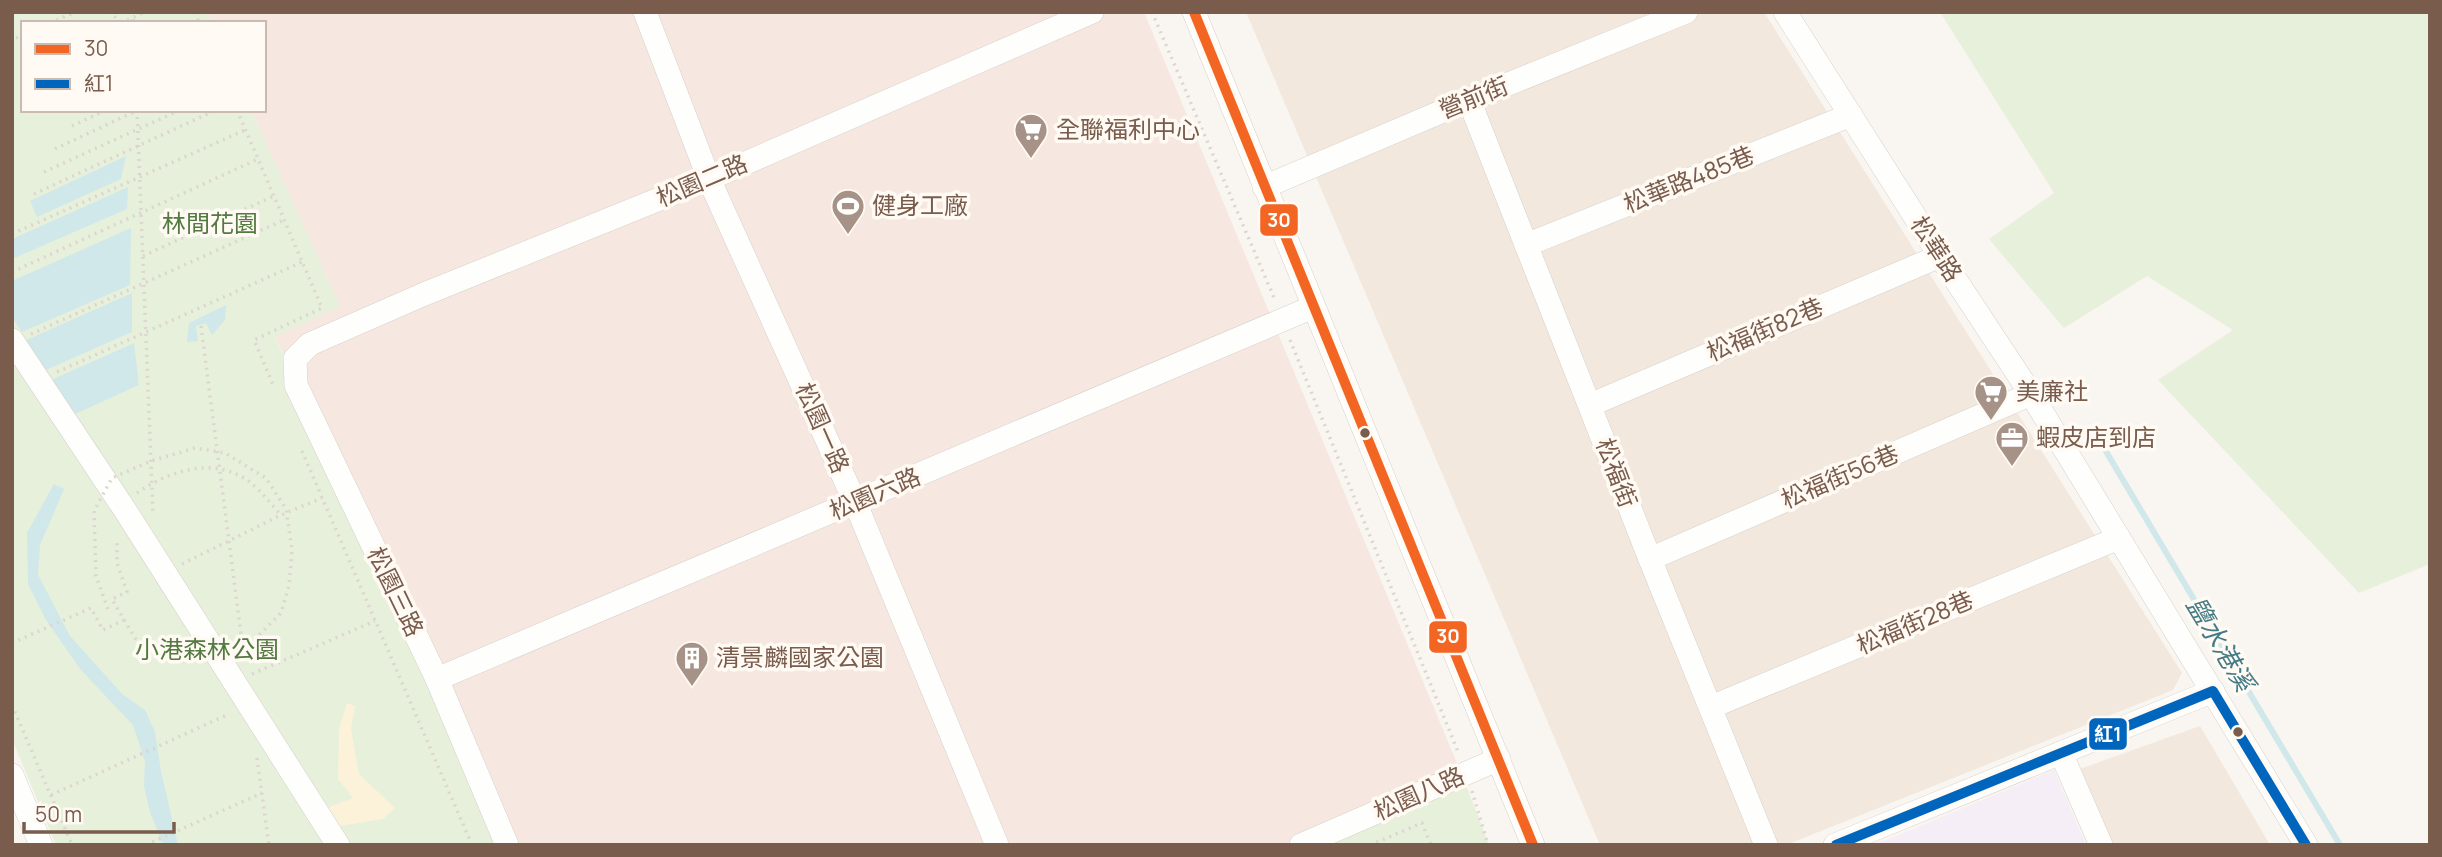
<svg xmlns="http://www.w3.org/2000/svg" width="2442" height="857" font-family="Manrope,'Noto Sans TC',sans-serif">
<style>
.residential{fill:#f2e8de}
.commercial{fill:#f6e8e1}
.education{fill:#f6eef6}
.green{fill:#e7f0db}
.sand{fill:#fbf2d9}
.water{fill:#d0e8ea}
.lines{fill:none;stroke-linecap:round;stroke-linejoin:round}
.stream{stroke:#d0e8ea;stroke-width:6}
.minor-casing{stroke:#d7d1cb;stroke-width:24}
.path{stroke:#dcd5d0;stroke-width:3.5;stroke-dasharray:2 5;stroke-linecap:butt}
.minor{stroke:#fefefd;stroke-width:23}
.path-bridge{stroke:#dcd5d0;stroke-width:3.5;stroke-dasharray:2 5;stroke-linecap:butt}
.bus-1-casing{stroke:#fffaf3;stroke-width:16}
.bus-2-casing{stroke:#fffaf3;stroke-width:16}
.bus-1{stroke:#f26522;stroke-width:10}
.bus-2{stroke:#0065bd;stroke-width:10}
.bus-dot{fill:#7a5c4d;stroke:#fffaf3;stroke-width:2.5}
.labels{text-anchor:middle;stroke-width:7;stroke-linejoin:round;paint-order:stroke}
.street-label{font-size:24px;fill:#7a5c4d;stroke:#fffaf3}
.poi-label{font-size:24px;fill:#7a5c4d;stroke:#fffaf3;text-anchor:start}
.park-label{font-size:24px;fill:#537a41;stroke:#fffaf3}
.water-label{font-size:26px;font-style:italic;fill:#437c86;stroke:#fffaf3}
.line-badge{stroke:#fffaf3;stroke-width:2.5}
.badge-label{font-size:19px;text-anchor:middle;font-weight:bold;fill:#fff}
</style>
<rect width="100%" height="100%" fill="#f9f5f0"/>
<g class="residential">
<polygon points="1246,12 1764,12 2182,673 2173,690 1786,845 1600,845"/>
<polygon points="2200,726 2270,845 2113,845 2077,770"/>
</g>
<polygon class="commercial" points="207,12 1144,12 1462,775 1305,845 500,845 275,336 340,306 251,110 264,110 264,23 212,23"/>
<polygon class="education" points="2054,770 2086,845 1875,845"/>
<g class="green">
<polygon points="12,12 207,12 212,23 23,23 23,110 251,110 340,306 275,337 500,845 56,845 12,739"/>
<polygon points="1940,12 2430,12 2430,564 2359,593 2158,380 2233,330 2147,276 2064,328 1989,239 2054,193"/>
<polygon points="1462,775 1489,845 1305,845"/>
</g>
<polygon class="sand" points="347,703 355,706 351,729 359,774 395,808 383,819 339,826 327,808 353,798 338,779 339,729"/>
<g class="water">
<polygon points="126,156 121,179 37,217 30,201"/>
<polygon points="128,187 127,209 12,259 12,239"/>
<polygon points="131,228 130,285 22,332 12,317 12,281"/>
<polygon points="132,293 132,332 46,370 26,340"/>
<polygon points="226,305 225,320 212,335 206,323 196,326 198,341 187,342 189,323"/>
<polygon points="134,343 139,385 73,415 51,380"/>
<polygon points="54,484 64,489 40,545 38,575 70,636 122,694 145,710 155,732 161,771 178,845 163,845 150,812 144,786 145,762 133,725 81,670 46,620 28,584 27,533"/>
</g>
<g class="lines">
<polyline class="stream" points="2101,443 2340,845"/>
<defs>
<g id="minor">
<polyline points="645,12 709,179 855,502 997,845"/>
<polyline points="1194,12 1533,845"/>
<polyline points="1785,12 1940,256 2031,394 2306,845"/>
<polyline points="1469,100 1650,559 1766,845"/>
<polyline points="1264,187 1469,100 1686,12"/>
<polyline points="1526,245 1851,115"/>
<polyline points="12,340 123,507 338,845"/>
<polyline points="1590,405 1940,256"/>
<polyline points="1650,559 2031,394"/>
<polyline points="437,679 1313,307"/>
<polyline points="1711,707 2119,538"/>
<polyline points="2061,753 2101,845"/>
<polyline points="12,775 41,845"/>
<polyline points="507,845 437,679 296,385 295,359 310,344 422,295 709,179 1092,12"/>
<polyline points="1301,845 1499,759"/>
<polyline points="1835,845 2213,691"/>
</g>
</defs>
<use href="#minor" class="minor-casing"/>
<g class="path">
<polyline points="12,12 13,12"/>
<polyline points="109,12 121,22"/>
<polyline points="133,12 133,23"/>
<polyline points="195,12 199,23"/>
<polyline points="1152,12 1275,300"/>
<polyline points="50,23 75,12"/>
<polyline points="121,23 145,12"/>
<polyline points="16,38 23,35"/>
<polyline points="21,67 23,66"/>
<polyline points="137,110 153,514"/>
<polyline points="237,110 322,308 254,340 274,387"/>
<polyline points="72,126 106,110"/>
<polyline points="55,149 136,111"/>
<polyline points="44,172 180,110"/>
<polyline points="34,194 216,110"/>
<polyline points="12,234 245,130"/>
<polyline points="143,256 274,196"/>
<polyline points="12,272 258,159"/>
<polyline points="201,326 244,657"/>
<polyline points="31,334 284,220"/>
<polyline points="1290,340 1459,754"/>
<polyline points="57,372 302,262"/>
<polyline points="302,451 472,845"/>
<path d="M137 493C170 470 215 456 250 482 261 491 271 504 281 515L322 498"/>
<polyline points="182,564 281,515"/>
<polyline points="124,620 139,644 163,660 195,661"/>
<polyline points="12,643 91,608 103,630 124,620 112,599 127,592 117,563 117,539"/>
<polyline points="252,674 375,621"/>
<polyline points="12,705 72,845"/>
<polyline points="257,758 269,845"/>
<polyline points="1472,791 1488,845"/>
<polyline points="51,795 229,714"/>
<polyline points="146,845 262,793"/>
<polyline points="1370,845 1422,823 1431,845"/>
</g>
<use href="#minor" class="minor"/>
<polyline class="path-bridge" points="108,609 96,576 94,511 112,478 151,461 195,448 225,453 266,478 286,509 292,550 289,586 281,613 243,651"/>
<defs>
<polyline id="bus-1" points="1194,12 1533,845"/>
<polyline id="bus-2" points="1836,845 2213,691 2306,845"/>
</defs>
<use href="#bus-1" class="bus-1-casing"/>
<use href="#bus-2" class="bus-2-casing"/>
<use href="#bus-1" class="bus-1"/>
<use href="#bus-2" class="bus-2"/>
</g>
<defs>
<symbol id="supermarket-pin" viewBox="-11 -11 22 30"><path d="M0 17L-7.5 6A9.5 9.5 0 1 1 7.5 6Z" fill="#a69286" stroke="#fffaf3"/><path d="M-6-5.5h2.5l.6 2H6L4.5 2H-2.5L-4.4-4H-6ZM-1.5 3.2a1.3 1.3 0 1 0 .1 0ZM3 3.2a1.3 1.3 0 1 0 .1 0Z" fill="#fff"/></symbol>
<symbol id="stadium-pin" viewBox="-11 -11 22 30"><path d="M0 17L-7.5 6A9.5 9.5 0 1 1 7.5 6Z" fill="#a69286" stroke="#fffaf3"/><path d="M0-5a6.5 5 0 1 0 0 10a6.5 5 0 1 0 0-10ZM-3.5-1.8h7v3.6h-7Z" fill="#fff"/></symbol>
<symbol id="office-pin" viewBox="-11 -11 22 30"><path d="M0 17L-7.5 6A9.5 9.5 0 1 1 7.5 6Z" fill="#a69286" stroke="#fffaf3"/><path d="M-6-3h4V-5.5h4V-3h4V5H-6ZM-1-4.5V-3h2v-1.5ZM-6 0V1H6V0Z" fill="#fff"/></symbol>
<symbol id="building-pin" viewBox="-11 -11 22 30"><path d="M0 17L-7.5 6A9.5 9.5 0 1 1 7.5 6Z" fill="#a69286" stroke="#fffaf3"/><path d="M-4-6H4V6H1V3H-1V6H-4ZM-2.5-4.3h1.7v1.8h-1.7ZM.8-4.3h1.7v1.8H.8ZM-2.5-1h1.7V.8h-1.7ZM.8-1h1.7V.8H.8Z" fill="#fff"/></symbol>
</defs>
<g fill-rule="evenodd">
<use href="#supermarket-pin" x="1012" y="111" width="38" height="52"/>
<use href="#stadium-pin" x="829" y="187" width="38" height="52"/>
<use href="#supermarket-pin" x="1972" y="373" width="38" height="52"/>
<use href="#office-pin" x="1993" y="419" width="38" height="52"/>
<use href="#building-pin" x="673" y="639" width="38" height="52"/>
</g>
<g class="bus-dot">
<circle cx="1365" cy="433" r="6"/>
<circle cx="2238" cy="732" r="6"/>
</g>
<g class="labels">
<g class="street-label">
<text transform="translate(1474 98) rotate(-22)" y="8">營前街</text>
<text transform="translate(1689 180) rotate(-22)" y="8">松華路485巷</text>
<text transform="translate(702 181) rotate(-23)" y="8">松園二路</text>
<text transform="translate(1936 249) rotate(57)" y="8">松華路</text>
<text transform="translate(1765 330) rotate(-23)" y="8">松福街82巷</text>
<text transform="translate(822 428) rotate(66)" y="8">松園一路</text>
<text transform="translate(1616 473) rotate(69)" y="8">松福街</text>
<text transform="translate(1840 477) rotate(-23)" y="8">松福街56巷</text>
<text transform="translate(875 494) rotate(-23)" y="8">松園六路</text>
<text transform="translate(395 592) rotate(64)" y="8">松園三路</text>
<text transform="translate(1915 623) rotate(-23)" y="8">松福街28巷</text>
<text transform="translate(1419 794) rotate(-24)" y="8">松園八路</text>
</g>
<g class="poi-label">
<text x="1056" y="138">全聯福利中心</text>
<text x="872" y="214">健身工廠</text>
<text x="2016" y="400">美廉社</text>
<text x="2036" y="446">蝦皮店到店</text>
<text x="716" y="666">清景麟國家公園</text>
</g>
<g class="park-label">
<text x="210" y="232">林間花園</text>
<text x="207" y="658">小港森林公園</text>
</g>
<g class="water-label">
<text transform="translate(2220 644) rotate(59)" y="9">鹽水港溪</text>
</g>
</g>
<g class="line-badge">
<rect x="1259" y="203" width="40" height="34" rx="7" fill="#f26522"/>
<rect x="1428" y="620" width="40" height="34" rx="7" fill="#f26522"/>
<rect x="2088" y="717" width="40" height="34" rx="7" fill="#0065bd"/>
</g>
<g class="badge-label">
<text x="1279" y="227">30</text>
<text x="1448" y="643">30</text>
<text x="2108" y="741">紅1</text>
</g>
<rect width="2442" height="857" fill="none" stroke="#7a5c4d" stroke-width="28"/>
<rect x="21" y="21" width="245" height="91" fill="#fffaf3" stroke="#cabbb1" stroke-width="2"/>
<rect x="35" y="44" width="35" height="10" fill="#f26522" stroke="#cabbb1" stroke-width="2"/>
<text x="84" y="56" font-size="21" fill="#7a5c4d">30</text>
<rect x="35" y="79" width="35" height="10" fill="#0065bd" stroke="#cabbb1" stroke-width="2"/>
<text x="84" y="91" font-size="21" fill="#7a5c4d">紅1</text>
<path d="M24 822v10h150v-10" fill="none" stroke="#7a5c4d" stroke-width="3.5"/>
<text x="35" y="822" font-size="21" fill="#7a5c4d" stroke="#fffaf3" stroke-width="5" paint-order="stroke">50 m</text>
</svg>
